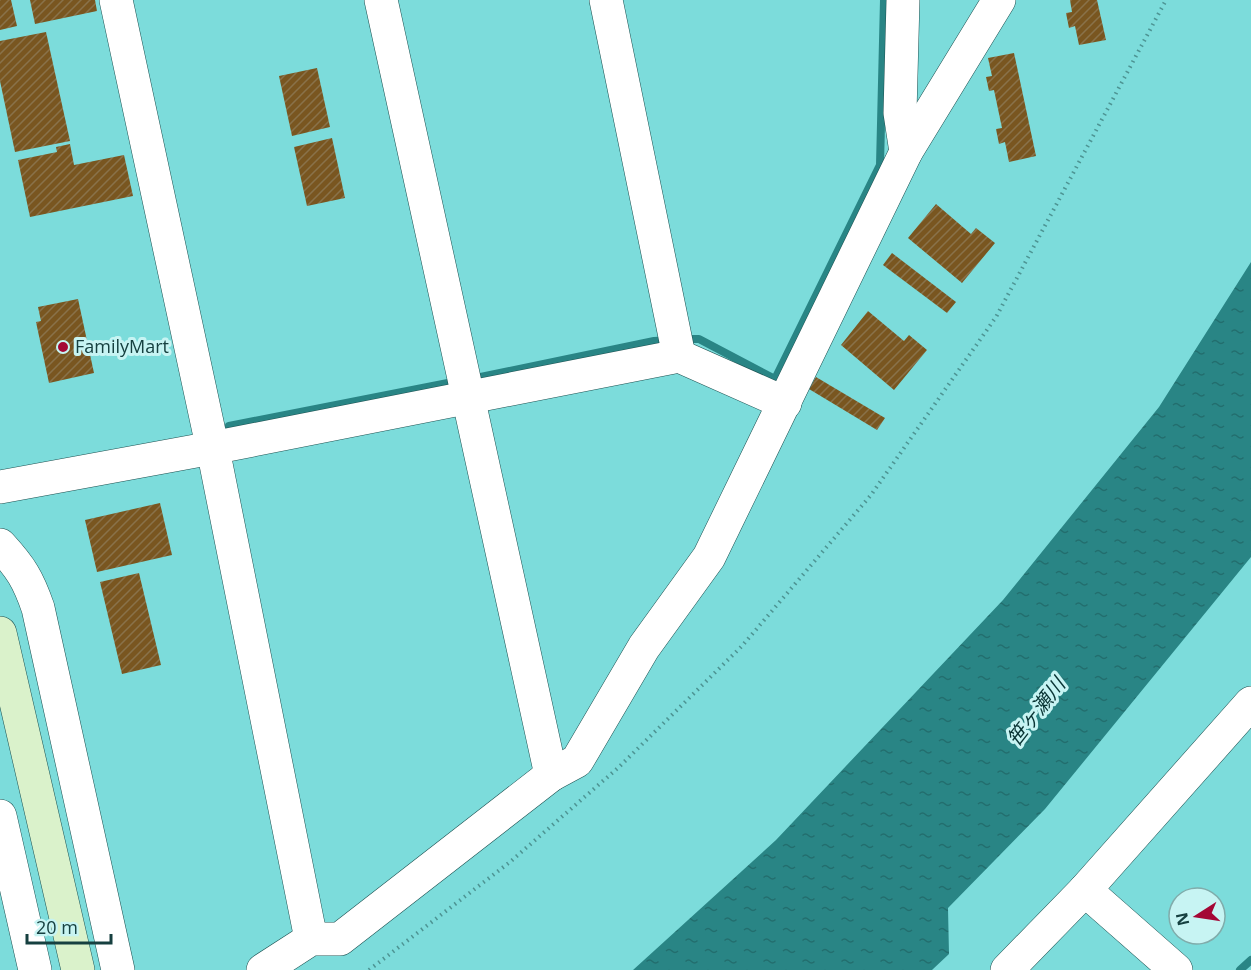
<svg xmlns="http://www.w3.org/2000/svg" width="1251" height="970" font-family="'Open Sans','Noto Sans JP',sans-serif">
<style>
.water{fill:url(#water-ripples)}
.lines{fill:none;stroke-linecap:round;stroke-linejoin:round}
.stream{stroke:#298585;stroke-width:8}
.building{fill:url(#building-hatch)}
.street-casing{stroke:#1d5151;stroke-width:34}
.secondary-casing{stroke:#1d5151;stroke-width:34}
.path{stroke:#4d9493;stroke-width:4;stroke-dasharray:1.5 4.5;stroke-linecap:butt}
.street{stroke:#fff;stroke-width:33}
.secondary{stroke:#daf2cb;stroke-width:33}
.poi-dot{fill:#a40735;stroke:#c7f4f3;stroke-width:2}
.labels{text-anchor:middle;stroke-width:6;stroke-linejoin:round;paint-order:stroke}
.poi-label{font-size:18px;fill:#164040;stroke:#c7f4f3;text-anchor:start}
.water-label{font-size:20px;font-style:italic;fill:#093434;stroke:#c7f4f3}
</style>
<defs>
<pattern id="water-ripples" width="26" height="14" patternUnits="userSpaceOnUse" patternTransform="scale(1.5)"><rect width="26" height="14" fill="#298585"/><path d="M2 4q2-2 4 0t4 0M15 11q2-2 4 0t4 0" fill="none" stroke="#226e6e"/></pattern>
<pattern id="building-hatch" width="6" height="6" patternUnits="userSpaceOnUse" patternTransform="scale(1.5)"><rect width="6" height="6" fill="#795620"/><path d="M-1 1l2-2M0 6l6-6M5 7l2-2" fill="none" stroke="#89724a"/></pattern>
</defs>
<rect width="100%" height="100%" fill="#7cdcdb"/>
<polygon class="water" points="1251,262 1251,557 1045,809 948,908 949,954 932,970 633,970 776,840 1003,600 1159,407"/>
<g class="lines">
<g class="stream">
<polyline points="683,339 699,339 775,379 880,165 884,0"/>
<polyline points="471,379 654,341 670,340"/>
<polyline points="229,426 458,381"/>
<polyline points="1240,970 1251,960"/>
</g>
</g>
<g class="building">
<polygon points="0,0 11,0 17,26 0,30"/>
<polygon points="30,0 95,0 97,11 35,24"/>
<polygon points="1070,0 1097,0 1106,40 1079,45 1075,26 1069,28 1066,13 1072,12"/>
<polygon points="46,32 70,141 15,152 0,81 0,41"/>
<polygon points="1014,53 1036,156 1009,162 1005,142 999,144 996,129 1002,128 994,90 989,91 986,77 992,76 988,58"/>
<polygon points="317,68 330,127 292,136 279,76"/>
<polygon points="332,138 345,198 307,206 294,147"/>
<polygon points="70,144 74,165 124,155 133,196 30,217 18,160 57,152 56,147"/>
<polygon points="936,204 971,234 976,228 995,243 962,283 908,238"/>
<polygon points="892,253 956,302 947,313 883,265"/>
<polygon points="78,299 94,373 49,383 36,322 41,321 38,307"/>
<polygon points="868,311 904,341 909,335 927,350 894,390 841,345"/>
<polygon points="816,377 885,418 877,430 809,389"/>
<polygon points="160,503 172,555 97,572 85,520"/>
<polygon points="139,573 161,665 122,674 100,582"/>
</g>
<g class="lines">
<defs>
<g id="street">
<polyline points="116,0 216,464 311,939"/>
<polyline points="381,0 551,775"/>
<polyline points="606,0 679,356"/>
<polyline points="903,0 900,113 906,152"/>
<polyline points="0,487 212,448 679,356 785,403"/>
<path d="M0 545C21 568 28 579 38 608L118 970"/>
<polyline points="0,816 35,970"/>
<polyline points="1085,890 1176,970"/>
<polyline points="263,970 311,939 340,939 551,775 577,761 644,647 709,557 906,152 999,0"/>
<polyline points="1007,970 1085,890 1251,703"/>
</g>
<polyline id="secondary" points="0,633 78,970"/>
</defs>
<use href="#street" class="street-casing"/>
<use href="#secondary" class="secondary-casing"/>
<polyline class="path" points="369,970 510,862 619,767 742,646 871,495 996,317 1166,0"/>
<use href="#street" class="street"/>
<use href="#secondary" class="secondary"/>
</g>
<circle class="poi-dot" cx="63" cy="347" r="6"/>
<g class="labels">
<g class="poi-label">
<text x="75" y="353">FamilyMart</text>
</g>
<g class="water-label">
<text transform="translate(1036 712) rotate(-52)" y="7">笹ヶ瀬川</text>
</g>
</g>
<g transform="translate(1197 916) rotate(258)"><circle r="28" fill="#c7f4f3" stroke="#80acab" stroke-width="1.5"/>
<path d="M0-4.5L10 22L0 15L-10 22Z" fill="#a40735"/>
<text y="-9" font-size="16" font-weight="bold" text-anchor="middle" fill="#164040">N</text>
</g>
<path d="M27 934v9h84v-9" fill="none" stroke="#164040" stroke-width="3"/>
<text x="36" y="934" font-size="18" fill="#164040" stroke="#c7f4f3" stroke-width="4.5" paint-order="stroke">20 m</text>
</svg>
